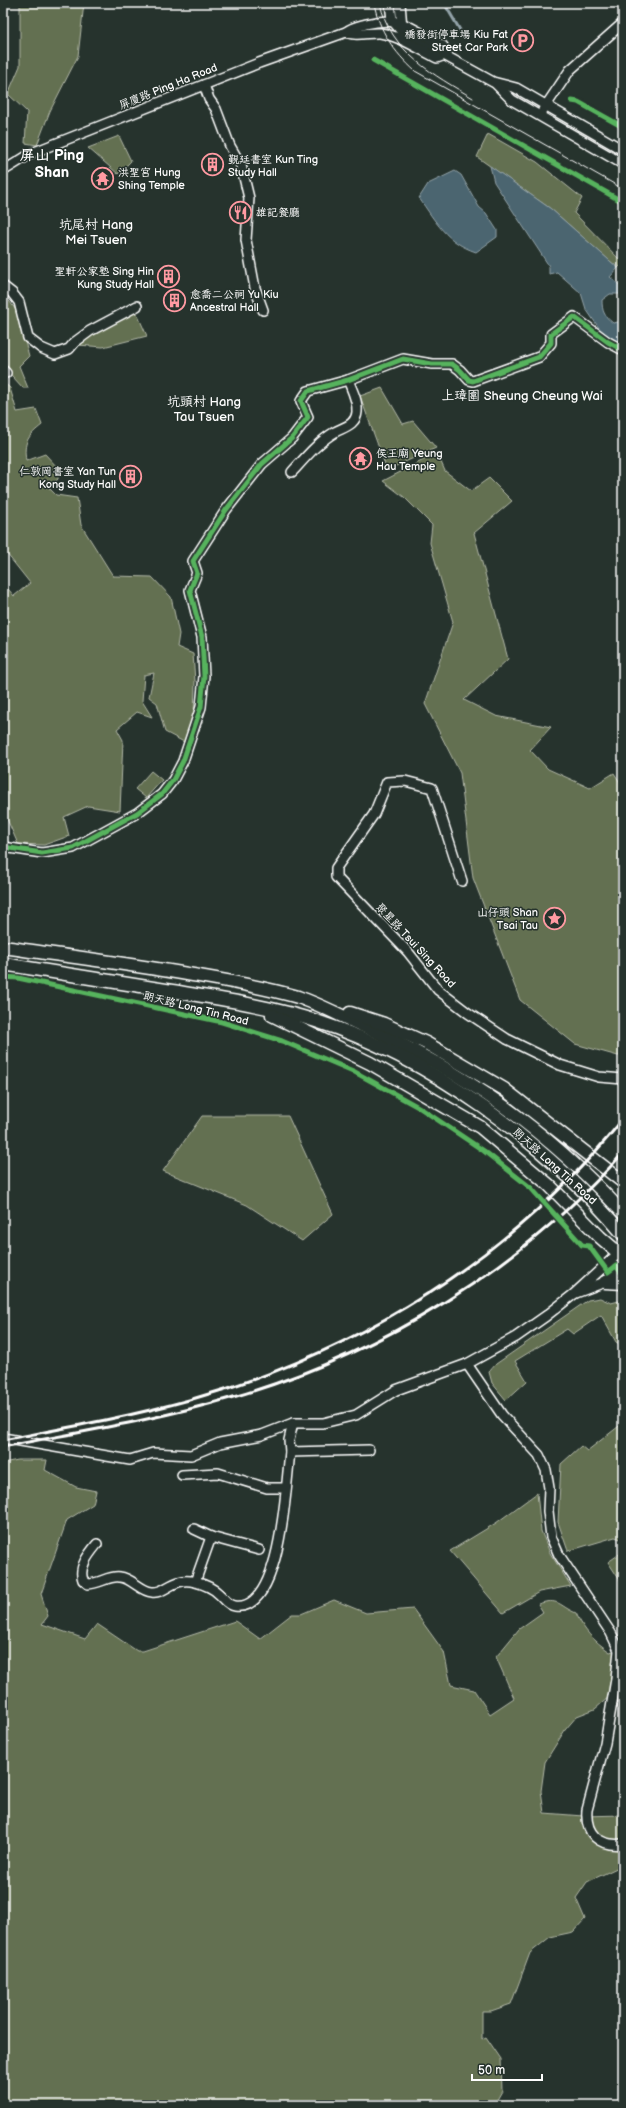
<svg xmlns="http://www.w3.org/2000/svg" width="626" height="2108" font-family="'Balsamiq Sans','LXGW WenKai TC',sans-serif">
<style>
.green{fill:#647051;stroke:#b2b8a8}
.water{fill:#4b6570;stroke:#93a3a9}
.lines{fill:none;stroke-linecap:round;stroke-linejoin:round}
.stream{stroke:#93a3a9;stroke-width:3}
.minor-casing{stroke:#fff;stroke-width:12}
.major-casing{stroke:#fff;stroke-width:15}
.minor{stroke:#26332d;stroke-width:9}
.major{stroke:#26332d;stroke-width:12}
.tram{stroke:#fff;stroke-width:1}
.rail{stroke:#fff;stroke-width:3}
.cycleway-casing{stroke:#26332d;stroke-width:8}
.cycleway{stroke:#56b35d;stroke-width:5}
.labels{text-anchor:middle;stroke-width:3;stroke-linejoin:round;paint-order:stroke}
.poi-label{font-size:11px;fill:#fff;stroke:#26332d;text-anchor:start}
.street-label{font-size:11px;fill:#fff;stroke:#26332d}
.quarter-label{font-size:13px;fill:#fff;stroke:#26332d}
.district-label{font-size:15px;font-weight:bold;fill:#fff;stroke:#26332d}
</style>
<rect width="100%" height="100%" fill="#26332d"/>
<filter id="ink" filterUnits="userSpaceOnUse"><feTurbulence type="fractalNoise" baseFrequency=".025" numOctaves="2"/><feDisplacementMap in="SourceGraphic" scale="8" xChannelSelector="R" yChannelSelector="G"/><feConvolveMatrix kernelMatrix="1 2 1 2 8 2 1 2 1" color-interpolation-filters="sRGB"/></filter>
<g filter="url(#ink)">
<g class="green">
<polygon points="23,3 84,3 78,56 50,111 37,145 25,143 27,112 8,94 20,66 20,5"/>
<polygon points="488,134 537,162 582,198 574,213 623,263 618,268 551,209 477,157"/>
<polygon points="119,136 131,161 118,174 88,148"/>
<polygon points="3,293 16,310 29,356 19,366 28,388 23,388 3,366"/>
<polygon points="135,309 147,336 103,347 78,345 94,332"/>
<path d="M3 382 10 388 17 412 36 409 42 425C28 436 23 442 26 461L45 454 58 468V479L49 488 56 495 77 498 81 525 113 576 152 577 171 597 179 634 177 647 193 654 195 681 194 718 184 742 165 732 157 703 149 697 154 673 144 675 142 701 152 717 137 712 117 729 123 740 120 811 88 806 64 817 69 836 44 845 18 844 3 810V583L14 596 30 583 3 549Z"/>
<polygon points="382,388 403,424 413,421 436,448 387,470 360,396"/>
<polygon points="437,453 445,471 471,491 489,478 512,501 474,533 508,659 464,700 496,716 551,727 530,750 548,769 590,788 614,773 623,787 623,1055 618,1056 575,1044 520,1000 473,878 460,773 425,704 453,622 430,543 432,525 404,497 383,481"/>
<polygon points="151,771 162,780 146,798 135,789"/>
<polygon points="202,1116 288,1116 333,1214 302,1241 247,1205 163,1171"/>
<polygon points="600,1298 611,1303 623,1300 623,1346 616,1342 601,1315 573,1334 567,1329 515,1361 527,1381 506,1400 492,1383 489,1372 496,1364 588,1300"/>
<polygon points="623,1423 623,1540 615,1537 568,1551 558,1522 561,1464 581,1446 587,1451"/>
<path d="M18 1460H47L45 1470 76 1487 96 1491 93 1504 67 1520 41 1594 48 1616 42 1624 85 1639 97 1624 137 1651H143L235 1621 260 1639 292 1614H301L334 1600 366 1613 413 1609 444 1652 451 1685 474 1690 490 1714 514 1698 496 1657 519 1629 543 1612 538 1604C559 1597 559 1606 576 1613 584 1631 593 1640 610 1652L623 1648V1685L595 1709 577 1716 565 1730 545 1762 541 1791 544 1813 583 1816 623 1815V1865L587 1882 576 1898 585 1919 573 1932 550 1937 530 1953 511 2004 491 2011H482V2039L486 2037 501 2059 502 2091 494 2105H3V1463Z"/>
<polygon points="537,1493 541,1531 550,1553 571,1586 539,1592 503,1613 450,1551 496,1523"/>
<polygon points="621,1553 623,1554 623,1585 608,1562"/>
</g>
<g class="water">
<path d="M490 166 551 209 618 268 610 277 623 288V294H610L602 300C602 311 604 316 613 323L623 321V345L606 334 599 328 586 309 581 293 557 272 549 274V266L494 182Z"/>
<path d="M455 171 461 175 479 207 486 213 497 230V237L476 252C446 242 436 222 419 198L428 184Z"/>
</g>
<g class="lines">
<polyline class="stream" points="444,3 460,30"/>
<defs>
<g id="minor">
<polyline points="390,3 392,20 402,32 493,82 516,88 623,150"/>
<polyline points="400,3 402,28"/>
<path d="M346 32C357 37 369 32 380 33 400 36 419 49 437 58L445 55"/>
<polyline points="495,83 512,100 623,164"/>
<polyline points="204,85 209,99 216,109 230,146 241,165 249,198 246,240 255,288 263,310"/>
<polyline points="543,110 570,70 623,23"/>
<path d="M3 171 32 153 259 63 346 32C352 27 359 26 366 24 403 15 413 30 443 46L445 55"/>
<polyline points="3,286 12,293 19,302 28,338 41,348 55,354 69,349 75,342 90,331 137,306"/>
<polyline points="3,370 6,373"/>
<path d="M292 472C305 458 318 442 335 432 344 427 356 425 357 412 358 401 352 390 348 380"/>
<polyline points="3,847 42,853 73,848 137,813 162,794 173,780 183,761 201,707 204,676 202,637 190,590 197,573 193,561 226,510 262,464 292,438 308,417 301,401 308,391 348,380 403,359 432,364 452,364 460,370 469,380 473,381 539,357 551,343 551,334 574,317 608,342 623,350"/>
<polyline points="462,881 432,788 405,781 387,782 374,814 336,868 336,877 408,952 438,990 468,1013 507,1039 560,1065 599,1077 623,1079"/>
<polyline points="576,1293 605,1282 623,1267"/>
<path d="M467 1364 502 1415 539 1455 546 1470 549 1488 548 1511 551 1537 559 1555 611 1633 619 1650 616 1679 605 1743 587 1810C585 1834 599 1847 623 1844"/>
<polyline points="3,1438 130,1460 153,1453 191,1455 220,1443 262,1435 293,1423 323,1423 356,1415 396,1390 467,1364 516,1337 546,1316 574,1294 622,1250"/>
<polyline points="290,1452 369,1450"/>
<polyline points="182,1475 218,1473 267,1488 285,1488"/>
<polyline points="194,1529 211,1537 259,1550"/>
<path d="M97 1544C89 1554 78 1567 83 1580L88 1584C99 1584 110 1575 120 1577 132 1578 140 1591 152 1592 166 1594 173 1576 195 1582 203 1584 213 1588 219 1594 224 1598 227 1605 235 1606 282 1613 286 1482 290 1452L289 1440 293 1423"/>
<polyline points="195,1582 211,1537"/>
</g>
<g id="major">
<path d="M3 947C66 956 130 964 193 975 228 981 264 987 298 997 319 1004 339 1015 359 1024 463 1071 545 1128 623 1213"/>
<path d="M3 964C59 973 116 982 172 991 220 999 270 1006 316 1021 431 1058 545 1143 623 1234"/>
<polyline points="350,1013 384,1024 426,1043 504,1089 623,1182"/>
<polyline points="272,1015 370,1063 480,1127 549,1185 600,1237 623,1257"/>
<polyline points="605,1282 623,1283"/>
</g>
</defs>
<use href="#minor" class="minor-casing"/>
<use href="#major" class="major-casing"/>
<use href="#minor" class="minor"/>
<use href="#major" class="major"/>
<g class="tram">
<path d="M374 3C379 31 394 52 415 71L623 189"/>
<path d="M380 3C390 52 434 75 473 98"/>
</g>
<g class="rail">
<path d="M3 1440C65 1428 128 1417 189 1400 358 1353 513 1256 623 1119"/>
<path d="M3 1447C79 1432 156 1420 230 1398 380 1355 519 1269 623 1153"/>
</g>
<defs>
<g id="cycleway">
<polyline points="373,60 623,202"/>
<polyline points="572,101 578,102 623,127"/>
<polyline points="3,847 42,853 73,848 137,813 162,794 173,780 183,761 201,707 204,676 202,637 190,590 197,573 193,561 226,510 262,464 292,438 308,417 301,401 308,391 348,380 403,359 432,364 452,364 460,370 469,380 473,381 539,357 551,343 551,334 574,317 608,342 623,350"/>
<polyline points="3,977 18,978 222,1022 282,1041 353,1071 420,1108 484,1151 531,1188 582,1245 589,1246 608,1272 616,1266 623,1275"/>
</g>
</defs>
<use href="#cycleway" class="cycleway-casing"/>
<use href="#cycleway" class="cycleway"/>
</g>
</g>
<defs>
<symbol id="parking-ring" viewBox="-11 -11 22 22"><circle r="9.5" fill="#26332d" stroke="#ff9aa2" stroke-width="1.5"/><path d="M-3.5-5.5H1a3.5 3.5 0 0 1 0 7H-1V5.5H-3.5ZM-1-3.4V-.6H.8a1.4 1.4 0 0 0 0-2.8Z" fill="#ff9aa2"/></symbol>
<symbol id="building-ring" viewBox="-11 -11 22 22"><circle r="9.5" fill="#26332d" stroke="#ff9aa2" stroke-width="1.5"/><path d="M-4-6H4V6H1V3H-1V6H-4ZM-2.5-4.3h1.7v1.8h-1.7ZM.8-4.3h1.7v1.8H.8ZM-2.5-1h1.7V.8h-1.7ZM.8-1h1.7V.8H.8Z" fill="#ff9aa2"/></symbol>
<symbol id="temple-ring" viewBox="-11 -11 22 22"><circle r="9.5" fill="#26332d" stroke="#ff9aa2" stroke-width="1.5"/><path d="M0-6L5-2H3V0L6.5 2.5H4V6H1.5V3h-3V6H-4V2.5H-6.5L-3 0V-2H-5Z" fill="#ff9aa2"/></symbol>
<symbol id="restaurant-ring" viewBox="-11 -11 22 22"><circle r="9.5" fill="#26332d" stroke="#ff9aa2" stroke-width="1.5"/><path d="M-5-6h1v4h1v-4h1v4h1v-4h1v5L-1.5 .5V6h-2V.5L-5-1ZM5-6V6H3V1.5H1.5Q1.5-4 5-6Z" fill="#ff9aa2"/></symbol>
<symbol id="sight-ring" viewBox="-11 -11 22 22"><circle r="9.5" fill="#26332d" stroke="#ff9aa2" stroke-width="1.5"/><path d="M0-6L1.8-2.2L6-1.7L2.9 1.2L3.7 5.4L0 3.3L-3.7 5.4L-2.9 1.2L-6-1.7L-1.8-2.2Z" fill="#ff9aa2"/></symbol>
</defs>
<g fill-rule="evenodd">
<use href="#parking-ring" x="510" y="28" width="25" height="25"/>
<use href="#building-ring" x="200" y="152" width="25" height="25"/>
<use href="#temple-ring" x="90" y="166" width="25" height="25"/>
<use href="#restaurant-ring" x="228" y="200" width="25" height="25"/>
<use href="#building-ring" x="156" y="264" width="25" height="25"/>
<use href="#building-ring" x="162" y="288" width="25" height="25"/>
<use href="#temple-ring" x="348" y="446" width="25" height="25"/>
<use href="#building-ring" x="118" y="464" width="25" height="25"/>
<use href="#sight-ring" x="542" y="906" width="25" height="25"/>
</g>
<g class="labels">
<g class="poi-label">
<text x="508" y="38" text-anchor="end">橋發街停車場 Kiu Fat<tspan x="508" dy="13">Street Car Park</tspan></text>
<text x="228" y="163">覲廷書室 Kun Ting<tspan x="228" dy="13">Study Hall</tspan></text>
<text x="118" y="176">洪聖宮 Hung<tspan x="118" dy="13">Shing Temple</tspan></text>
<text x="256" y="216">雄記餐廳</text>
<text x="154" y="275" text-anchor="end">聖軒公家塾 Sing Hin<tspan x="154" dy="13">Kung Study Hall</tspan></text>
<text x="190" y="298">愈喬二公祠 Yu Kiu<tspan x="190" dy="13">Ancestral Hall</tspan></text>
<text x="376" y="457">侯王廟 Yeung<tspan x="376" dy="13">Hau Temple</tspan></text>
<text x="116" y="475" text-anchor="end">仁敦岡書室 Yan Tun<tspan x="116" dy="13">Kong Study Hall</tspan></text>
<text x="538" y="916" text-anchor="end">山仔頭 Shan<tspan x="538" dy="13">Tsai Tau</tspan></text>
</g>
<g class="street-label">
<text transform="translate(168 86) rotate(-22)" y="4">屏廈路 Ping Ha Road</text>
<text transform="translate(416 945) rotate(47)" y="4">聚星路 Tsui Sing Road</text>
<text transform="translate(196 1008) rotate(14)" y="4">朗天路 Long Tin Road</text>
<text transform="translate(555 1166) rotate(42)" y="4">朗天路 Long Tin Road</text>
</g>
<g class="quarter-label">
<text x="96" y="229">坑尾村 Hang<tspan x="96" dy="15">Mei Tsuen</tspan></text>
<text x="522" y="400">上璋圍 Sheung Cheung Wai</text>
<text x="204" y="406">坑頭村 Hang<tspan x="204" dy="15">Tau Tsuen</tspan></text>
</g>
<g class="district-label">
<text x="52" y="160">屏山 Ping<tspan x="52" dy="17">Shan</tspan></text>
</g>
</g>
<rect width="626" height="2108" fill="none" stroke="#26332d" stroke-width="16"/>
<rect x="8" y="8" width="610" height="2092" fill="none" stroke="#fff" stroke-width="1.5" filter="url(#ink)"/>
<path d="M472 2074v6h70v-6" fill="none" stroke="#ffffff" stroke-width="2"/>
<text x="478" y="2074" font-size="12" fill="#ffffff" stroke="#26332d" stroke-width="3" paint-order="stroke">50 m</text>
</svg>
